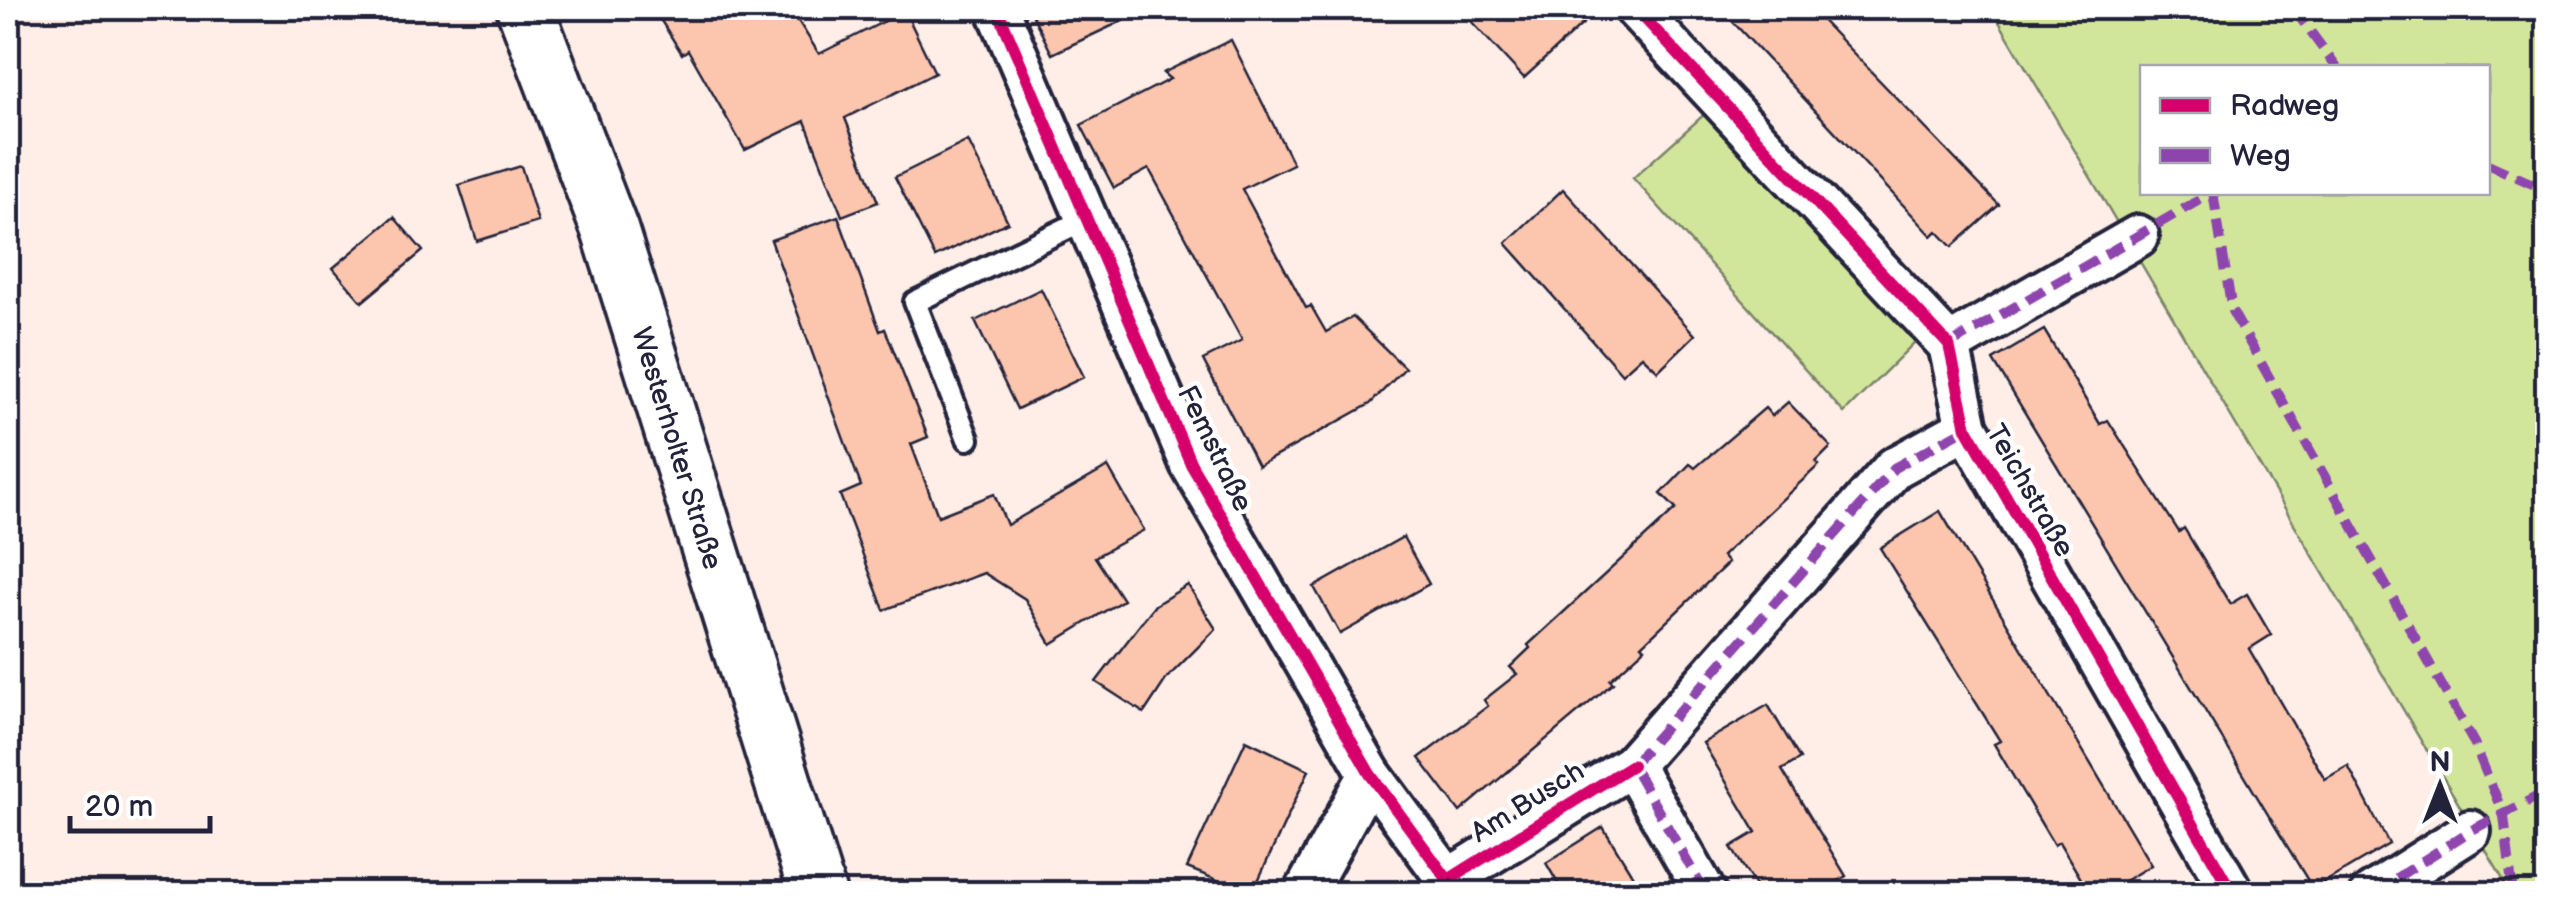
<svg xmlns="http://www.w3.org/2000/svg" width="2555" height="901" font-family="'Balsamiq Sans',sans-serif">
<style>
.green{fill:#d2e69b;stroke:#7a846b;stroke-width:2.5;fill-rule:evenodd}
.building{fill:#fcc5ae;stroke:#22223b;stroke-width:2.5}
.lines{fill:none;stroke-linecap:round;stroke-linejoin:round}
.service-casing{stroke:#22223b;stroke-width:28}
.minor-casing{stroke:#22223b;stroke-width:48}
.secondary-casing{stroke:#22223b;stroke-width:62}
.service{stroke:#fff;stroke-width:20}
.minor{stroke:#fff;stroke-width:40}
.secondary{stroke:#fff;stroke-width:55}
.quiet{stroke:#8e44ad;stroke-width:10;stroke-dasharray:20 10;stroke-linecap:butt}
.cycleway-casing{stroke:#fff;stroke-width:19}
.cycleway{stroke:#d6006c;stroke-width:12}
.labels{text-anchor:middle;stroke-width:9;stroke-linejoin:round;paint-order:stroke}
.street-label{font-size:28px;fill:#22223b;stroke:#fff}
</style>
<rect width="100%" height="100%" fill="#feeee7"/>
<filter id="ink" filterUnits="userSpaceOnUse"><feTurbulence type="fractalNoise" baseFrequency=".01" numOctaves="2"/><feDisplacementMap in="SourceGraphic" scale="20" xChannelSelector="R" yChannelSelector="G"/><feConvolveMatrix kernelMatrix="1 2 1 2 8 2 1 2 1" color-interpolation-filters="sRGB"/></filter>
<g filter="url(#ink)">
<g class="green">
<path d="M1986 8H2547V893H2511L1998 20ZM2142 68H2488V192H2142Z"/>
<polygon points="1708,111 1921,336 1844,413 1633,178"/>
</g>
<g class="building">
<polygon points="653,8 790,8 819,54 905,11 935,73 845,118 878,202 842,216 805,121 745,150 688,50 682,54"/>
<polygon points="1029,8 1150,8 1052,54"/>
<polygon points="1459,8 1600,8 1524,78"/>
<polygon points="1720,8 1810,8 1999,205 1952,247 1937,231 1932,236"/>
<polygon points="1231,40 1293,164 1242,189 1306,308 1311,306 1326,332 1353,317 1405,368 1370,404 1258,466 1203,360 1242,340 1149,169 1114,188 1081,125 1170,79 1163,73"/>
<polygon points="968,141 1008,222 935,257 895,177"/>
<polygon points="521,166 538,222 477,241 459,185"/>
<polygon points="1563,189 1695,335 1658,371 1642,356 1622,374 1506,243"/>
<polygon points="838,216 880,331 885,329 928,437 911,444 938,516 994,494 1007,525 1108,467 1144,530 1095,557 1123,600 1051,644 1025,599 984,573 884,610 840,495 861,486 771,240"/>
<polygon points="394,217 423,251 362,302 333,268"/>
<polygon points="1041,289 1084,377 1017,409 975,321"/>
<polygon points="2044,330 2100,424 2108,420 2179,532 2184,528 2230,604 2247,594 2271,635 2249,649 2325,779 2348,766 2389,844 2313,889 1993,360"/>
<polygon points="1788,402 1831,447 1816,462 1819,465 1722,556 1728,563 1642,645 1645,648 1610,680 1613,683 1460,812 1419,758 1488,706 1484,700 1517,674 1510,667 1530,648 1528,645 1676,509 1661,494 1690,464 1695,468 1765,408 1772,416"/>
<polygon points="1940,511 2151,865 2103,894 2090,894 2059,842 2054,845 1994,744 2000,741 1880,548"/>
<polygon points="1403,537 1429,584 1340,634 1314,587"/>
<polygon points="1188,585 1216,629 1167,678 1144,713 1096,682 1155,605"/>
<polygon points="1768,705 1800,759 1782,770 1846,876 1817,894 1760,894 1731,847 1756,832 1703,743"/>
<polygon points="1246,740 1309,770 1252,894 1187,868"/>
<polygon points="1603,827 1644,894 1564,894 1546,863"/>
</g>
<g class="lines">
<defs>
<polyline id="service" points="968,439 915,302 1086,219"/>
<g id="minor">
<polyline points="997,8 1191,464 1370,774 1448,880 1632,765"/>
<polyline points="1635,8 1949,345 1967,428 2233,894"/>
<polyline points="1949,345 2138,236"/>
<polyline points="1304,894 1370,774"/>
<polyline points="1706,894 1632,765 1894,468 1967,428"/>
<polyline points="2371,894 2470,831"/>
</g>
<polyline id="secondary" points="525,8 610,231 818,894"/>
</defs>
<use href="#service" class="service-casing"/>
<use href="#minor" class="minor-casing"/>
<use href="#secondary" class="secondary-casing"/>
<use href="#service" class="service"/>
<use href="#minor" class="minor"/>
<use href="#secondary" class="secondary"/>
<g class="quiet">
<polyline points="2293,8 2337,68"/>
<polyline points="2488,164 2548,191"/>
<polyline points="2213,192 2232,311 2474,743 2504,816 2513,894"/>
<polyline points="1949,345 2213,192"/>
<polyline points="1706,894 1632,765 1894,468 1967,428"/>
<polyline points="2371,894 2470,831 2548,791"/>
</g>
<defs>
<g id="cycleway">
<polyline points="997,8 1191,464 1370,774 1448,880 1632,765"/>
<polyline points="1635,8 1949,345 1967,428 2233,894"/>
</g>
</defs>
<use href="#cycleway" class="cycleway-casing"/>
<use href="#cycleway" class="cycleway"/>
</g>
</g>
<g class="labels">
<g class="street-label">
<text transform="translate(678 448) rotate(73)" y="10">Westerholter Straße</text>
<text transform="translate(1216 448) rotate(64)" y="10">Femstraße</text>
<text transform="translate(2031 490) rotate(60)" y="10">Teichstraße</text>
<text transform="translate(1527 801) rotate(-32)" y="10">Am Busch</text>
</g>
</g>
<rect width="2555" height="901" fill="none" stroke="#fff" stroke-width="40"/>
<rect x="20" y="20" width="2515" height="861" fill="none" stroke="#22223b" stroke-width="4" filter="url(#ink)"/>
<rect x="2140" y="65" width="350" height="130" fill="#ffffff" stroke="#a7a7b1" stroke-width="2.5"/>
<rect x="2160" y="98" width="50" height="15" fill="#d6006c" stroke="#a7a7b1" stroke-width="2.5"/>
<text x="2230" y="115" font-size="30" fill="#22223b">Radweg</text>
<rect x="2160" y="148" width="50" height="15" fill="#8e44ad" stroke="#a7a7b1" stroke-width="2.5"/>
<text x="2230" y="165" font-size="30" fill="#22223b">Weg</text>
<g transform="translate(2440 786)" stroke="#ffffff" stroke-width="8" paint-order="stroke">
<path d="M0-8L18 38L0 25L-18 38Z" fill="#22223b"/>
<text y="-15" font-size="28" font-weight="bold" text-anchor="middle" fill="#22223b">N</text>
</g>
<path d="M70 816v15h140v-15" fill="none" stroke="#22223b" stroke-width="5"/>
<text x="85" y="816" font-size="30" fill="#22223b" stroke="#ffffff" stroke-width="8" paint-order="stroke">20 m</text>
</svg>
